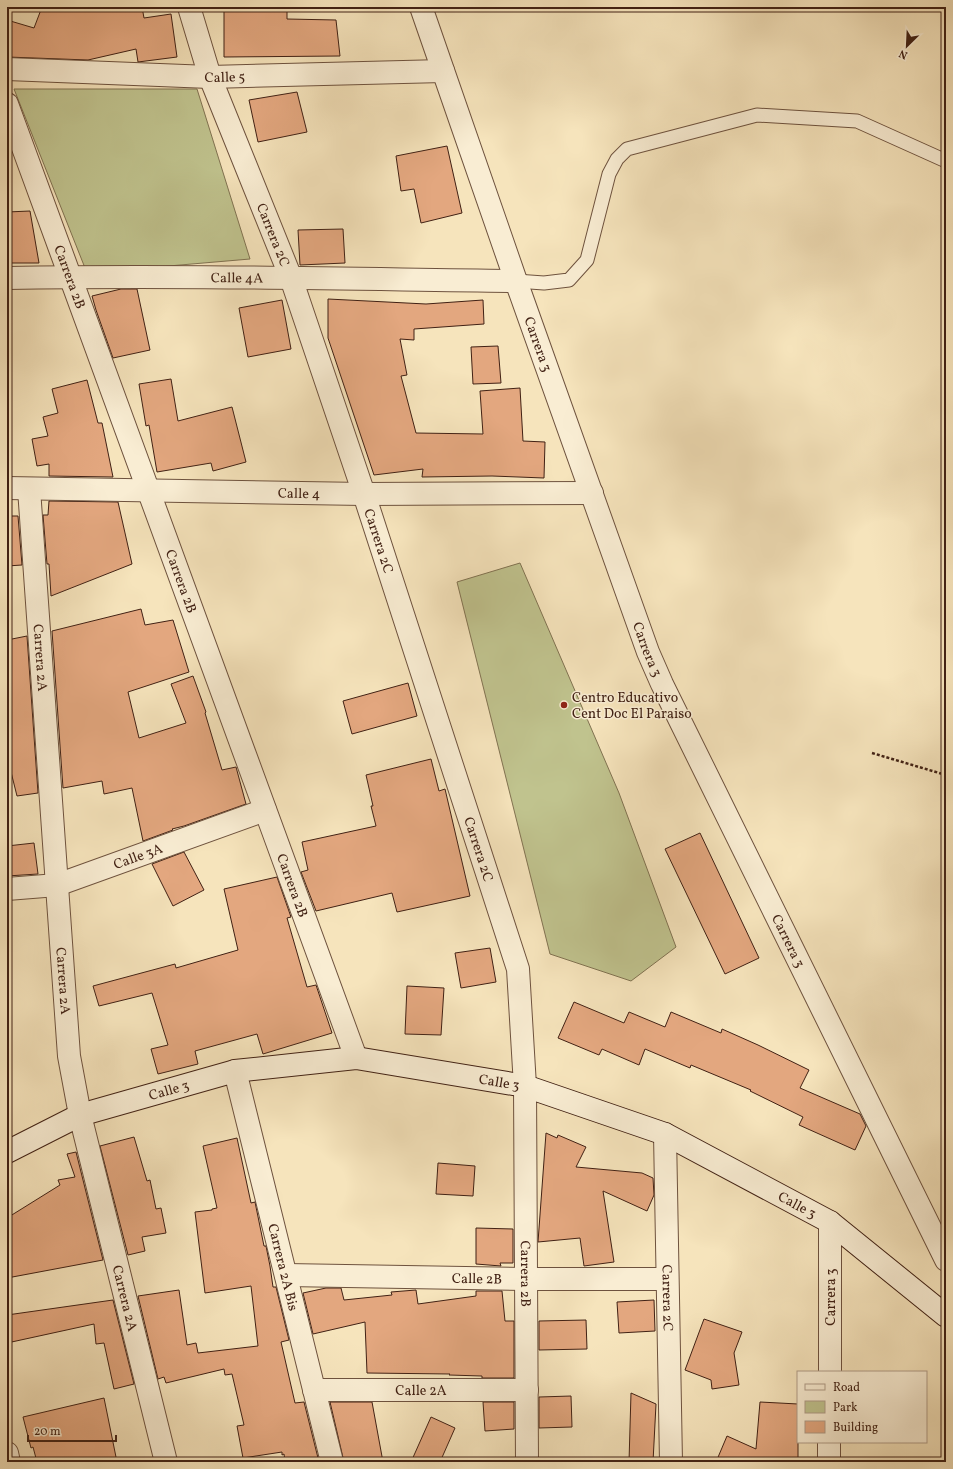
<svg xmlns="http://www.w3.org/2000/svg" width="953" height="1469" font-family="Vollkorn,serif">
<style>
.green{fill:#c0c38e;stroke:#807251}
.building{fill:#e3a77f;stroke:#412114}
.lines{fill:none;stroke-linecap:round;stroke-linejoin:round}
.lane-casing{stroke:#6e523e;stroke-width:15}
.street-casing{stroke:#6e523e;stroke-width:24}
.secondary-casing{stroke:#412114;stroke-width:24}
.path{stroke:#412114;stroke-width:2.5;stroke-dasharray:3 2;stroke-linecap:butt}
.lane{stroke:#f9edd3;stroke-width:13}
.street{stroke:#f9edd3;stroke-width:22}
.secondary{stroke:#f9edd3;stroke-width:22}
.poi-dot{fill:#8f2418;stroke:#f9edd3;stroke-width:1.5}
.labels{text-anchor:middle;stroke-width:3;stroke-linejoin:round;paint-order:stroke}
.street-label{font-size:14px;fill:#412114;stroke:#f9edd3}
.poi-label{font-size:14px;fill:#412114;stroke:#f9edd3;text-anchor:start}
</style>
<rect width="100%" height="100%" fill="#f6e4bc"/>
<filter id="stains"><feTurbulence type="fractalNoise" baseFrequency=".005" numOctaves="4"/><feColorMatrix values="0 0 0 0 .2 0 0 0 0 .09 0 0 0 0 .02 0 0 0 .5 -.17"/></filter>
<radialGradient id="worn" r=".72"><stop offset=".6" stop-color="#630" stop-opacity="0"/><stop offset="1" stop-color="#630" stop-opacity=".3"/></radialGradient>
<g class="green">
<polygon points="14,89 197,89 250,259 87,273"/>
<polygon points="520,563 619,793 676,947 631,981 550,954 457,582"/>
</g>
<g class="building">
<polygon points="42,7 142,7 144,18 171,14 177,57 138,62 136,49 88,60 7,57 7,20 34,28"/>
<polygon points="224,7 287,7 287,19 336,20 340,56 224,57"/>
<polygon points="297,92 307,132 258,142 249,100"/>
<polygon points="447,146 462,213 421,223 414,189 401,191 396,156"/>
<polygon points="30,211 39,263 7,263 7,212"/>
<polygon points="343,229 345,263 300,265 298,230"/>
<polygon points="121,289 137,289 150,350 113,358 96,310 92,296"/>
<polygon points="328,299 426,304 483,300 484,324 414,329 414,340 400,339 407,375 401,376 416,433 483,434 480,391 520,388 523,441 545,442 544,478 492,476 422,477 423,469 374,475 328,338"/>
<polygon points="282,300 291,349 248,357 239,308"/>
<polygon points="498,346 501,383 473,384 471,347"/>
<polygon points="171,379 178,421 232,407 246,462 213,471 211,463 157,472 149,425 146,426 139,384"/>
<polygon points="87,380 98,423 102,423 113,477 49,476 49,464 37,466 32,439 48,436 43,417 58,413 52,389"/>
<polygon points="49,501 118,502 132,564 51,596 49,564 47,564 43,515 48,515"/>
<polygon points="7,516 18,516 22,565 7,566"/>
<polygon points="141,609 145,625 173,620 189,672 128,692 139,738 186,723 171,684 193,676 206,712 205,713 222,770 236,767 246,804 184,826 172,829 173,830 143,841 132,788 104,794 102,781 63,788 52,631"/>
<polygon points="27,636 38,793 17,796 7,756 7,640"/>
<polygon points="408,683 417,716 352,734 343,701"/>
<polygon points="431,759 439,791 445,789 470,896 397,912 392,893 316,911 301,872 308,870 302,842 376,826 371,806 373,806 366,775"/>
<polygon points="700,833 759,958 725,974 665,849"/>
<polygon points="34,843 38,874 7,876 7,846"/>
<polygon points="184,852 204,890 173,906 152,864"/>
<polygon points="277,877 291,917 287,918 307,987 316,985 332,1033 263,1054 257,1034 195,1051 198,1064 158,1074 151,1049 168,1045 152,993 99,1006 93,986 175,964 176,968 238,950 224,889"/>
<polygon points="490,948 496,982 461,988 455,953"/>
<polygon points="407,986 444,988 441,1035 405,1034"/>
<polygon points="574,1002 624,1023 629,1012 665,1027 671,1012 721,1033 722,1029 758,1045 809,1070 800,1088 860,1114 866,1126 855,1150 799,1125 803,1117 750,1091 751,1090 691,1065 690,1068 645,1049 639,1065 602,1049 599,1055 558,1038"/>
<polygon points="546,1133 557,1138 558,1135 586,1147 576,1167 642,1173 653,1178 654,1195 647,1211 603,1191 614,1262 584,1266 580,1238 538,1242"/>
<polygon points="134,1137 147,1181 150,1180 156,1209 161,1208 166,1233 142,1237 145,1251 128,1255 100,1146"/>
<polygon points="237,1138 251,1203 255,1202 264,1246 266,1246 270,1266 273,1287 276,1287 289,1340 281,1342 295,1403 304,1402 319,1462 285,1462 284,1454 282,1455 282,1452 243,1458 237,1426 244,1425 232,1374 225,1375 224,1369 166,1383 164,1377 158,1379 138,1296 179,1290 187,1345 196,1343 198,1353 258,1346 251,1286 205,1293 195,1212 212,1210 212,1209 217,1208 203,1146"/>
<polygon points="76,1152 103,1260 7,1278 7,1218 60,1185 58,1180 75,1177 67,1154"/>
<polygon points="438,1163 475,1166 473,1196 436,1194"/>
<polygon points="476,1228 513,1229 513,1263 500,1263 501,1266 476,1264"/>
<polygon points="326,1288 341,1288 344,1300 392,1295 391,1292 416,1290 418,1304 476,1296 476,1291 502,1291 505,1321 514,1321 514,1378 482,1378 482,1376 449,1375 450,1374 367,1373 365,1322 313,1334 303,1293"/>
<polygon points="113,1300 134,1384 114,1389 104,1343 96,1344 94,1324 7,1343 7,1315"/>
<polygon points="654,1300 655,1331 619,1333 617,1302"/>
<polygon points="704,1319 742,1332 734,1353 739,1385 712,1389 711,1380 685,1370"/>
<polygon points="586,1320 587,1349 539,1350 539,1321"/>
<polygon points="631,1393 656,1404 653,1462 629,1462"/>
<polygon points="571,1396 572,1427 539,1428 539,1397"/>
<polygon points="104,1398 117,1462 37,1462 33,1447 31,1448 23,1417"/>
<polygon points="330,1402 372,1402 383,1462 344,1462"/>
<polygon points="483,1402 514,1402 514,1429 485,1431"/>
<polygon points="760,1402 798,1404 798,1462 716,1462 727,1436 756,1449"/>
<polygon points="431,1417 455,1428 440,1462 411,1462"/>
</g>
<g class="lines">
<defs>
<polyline id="lane" points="516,281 544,283 569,280 587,260 609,174 617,159 627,149 757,115 857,121 946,161"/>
<g id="street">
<path id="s1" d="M189 7 210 77 291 278 364 494 518 969 525 1086 527 1462"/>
<path id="s2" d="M421 7 516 281 648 652 662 684 946 1260"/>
<path id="s3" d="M7 69 210 77 443 71"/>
<path id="s4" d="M7 104 356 1058"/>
<path id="s5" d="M7 278C177 275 346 279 516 281"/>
<path id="s6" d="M7 488 364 494 592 493"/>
<path id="s7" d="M29 489 69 1056 80 1115 166 1462"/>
<path id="s8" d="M7 889 57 885 265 810"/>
<path id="s9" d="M235 1071 332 1462"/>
<path id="s10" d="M665 1134 671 1462"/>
<path id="s11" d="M286 1275 526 1279H667"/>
<polyline points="830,1372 830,1222"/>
<path id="s12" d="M314 1390H527"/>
<polyline points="7,1453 9,1462"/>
<polyline points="829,1462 829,1442"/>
</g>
<g id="secondary">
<path id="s13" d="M7 1152 80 1115 235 1071 356 1058 525 1086 665 1134 830 1222 946 1316"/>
</g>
</defs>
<use href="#lane" class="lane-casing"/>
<use href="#street" class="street-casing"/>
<use href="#secondary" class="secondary-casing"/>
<polyline class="path" points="872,753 946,775"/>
<use href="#lane" class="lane"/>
<use href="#street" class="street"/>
<use href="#secondary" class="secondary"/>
</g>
<circle class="poi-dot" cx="564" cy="705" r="4"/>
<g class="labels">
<g class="street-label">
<text dy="5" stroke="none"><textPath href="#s3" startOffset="218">Calle 5</textPath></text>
<text dy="5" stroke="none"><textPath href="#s1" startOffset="243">Carrera 2C</textPath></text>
<text dy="5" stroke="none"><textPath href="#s4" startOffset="184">Carrera 2B</textPath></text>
<text dy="5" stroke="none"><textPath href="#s5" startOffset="230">Calle 4A</textPath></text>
<text dy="5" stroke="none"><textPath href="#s2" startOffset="357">Carrera 3</textPath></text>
<text dy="5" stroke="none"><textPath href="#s6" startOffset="292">Calle 4</textPath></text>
<text dy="5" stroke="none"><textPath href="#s1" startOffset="567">Carrera 2C</textPath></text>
<text dy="5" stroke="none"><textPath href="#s4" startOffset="508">Carrera 2B</textPath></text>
<text dy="5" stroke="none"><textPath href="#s2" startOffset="681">Carrera 3</textPath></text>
<text dy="5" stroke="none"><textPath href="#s7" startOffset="169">Carrera 2A</textPath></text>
<text dy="5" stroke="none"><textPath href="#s1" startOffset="891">Carrera 2C</textPath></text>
<text dy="5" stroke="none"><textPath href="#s8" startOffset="136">Calle 3A</textPath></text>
<text dy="5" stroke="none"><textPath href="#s4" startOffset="832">Carrera 2B</textPath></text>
<text dy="5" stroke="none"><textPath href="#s2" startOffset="1005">Carrera 3</textPath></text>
<text dy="5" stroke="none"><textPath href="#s7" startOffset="493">Carrera 2A</textPath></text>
<text dy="5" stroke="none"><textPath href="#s13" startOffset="510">Calle 3</textPath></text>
<text dy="5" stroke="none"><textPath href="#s13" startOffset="174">Calle 3</textPath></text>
<text dy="5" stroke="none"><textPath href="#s13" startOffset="834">Calle 3</textPath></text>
<text dy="5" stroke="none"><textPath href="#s9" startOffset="202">Carrera 2A Bis</textPath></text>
<text dy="5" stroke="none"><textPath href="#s1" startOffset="1322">Carrera 2B</textPath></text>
<text dy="5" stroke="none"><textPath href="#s11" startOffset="191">Calle 2B</textPath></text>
<text transform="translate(830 1297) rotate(-90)" y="5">Carrera 3</text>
<text dy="5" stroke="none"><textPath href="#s7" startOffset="817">Carrera 2A</textPath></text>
<text dy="5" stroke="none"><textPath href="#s10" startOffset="164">Carrera 2C</textPath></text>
<text dy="5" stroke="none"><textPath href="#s12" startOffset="107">Calle 2A</textPath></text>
</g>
<g class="poi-label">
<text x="572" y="702">Centro Educativo<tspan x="572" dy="16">Cent Doc El Paraiso</tspan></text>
</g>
</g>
<rect width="953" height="1469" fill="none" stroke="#f6e4bc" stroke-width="24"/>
<rect x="8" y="8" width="937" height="1453" fill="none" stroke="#412114" stroke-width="2"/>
<rect x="12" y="12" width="929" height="1445" fill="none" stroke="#412114"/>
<rect x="797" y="1371" width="130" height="72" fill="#f9edd3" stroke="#af9b87"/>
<rect x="805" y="1384" width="20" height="6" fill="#f9edd3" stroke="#af9b87"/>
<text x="833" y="1391" font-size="12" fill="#412114">Road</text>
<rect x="805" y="1401" width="20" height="12" fill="#c0c38e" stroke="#af9b87"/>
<text x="833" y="1411" font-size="12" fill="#412114">Park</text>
<rect x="805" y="1421" width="20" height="12" fill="#e3a77f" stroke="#af9b87"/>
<text x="833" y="1431" font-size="12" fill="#412114">Building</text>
<g transform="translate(907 46) rotate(204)" stroke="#f9edd3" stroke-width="3" paint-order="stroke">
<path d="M0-3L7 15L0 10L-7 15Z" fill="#412114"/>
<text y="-6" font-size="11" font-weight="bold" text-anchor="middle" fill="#412114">N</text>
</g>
<path d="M28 1435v6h88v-6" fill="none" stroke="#412114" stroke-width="2"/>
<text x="34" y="1435" font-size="12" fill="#412114" stroke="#f9edd3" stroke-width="3" paint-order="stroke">20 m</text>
<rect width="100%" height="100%" filter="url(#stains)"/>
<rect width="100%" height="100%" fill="url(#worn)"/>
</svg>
